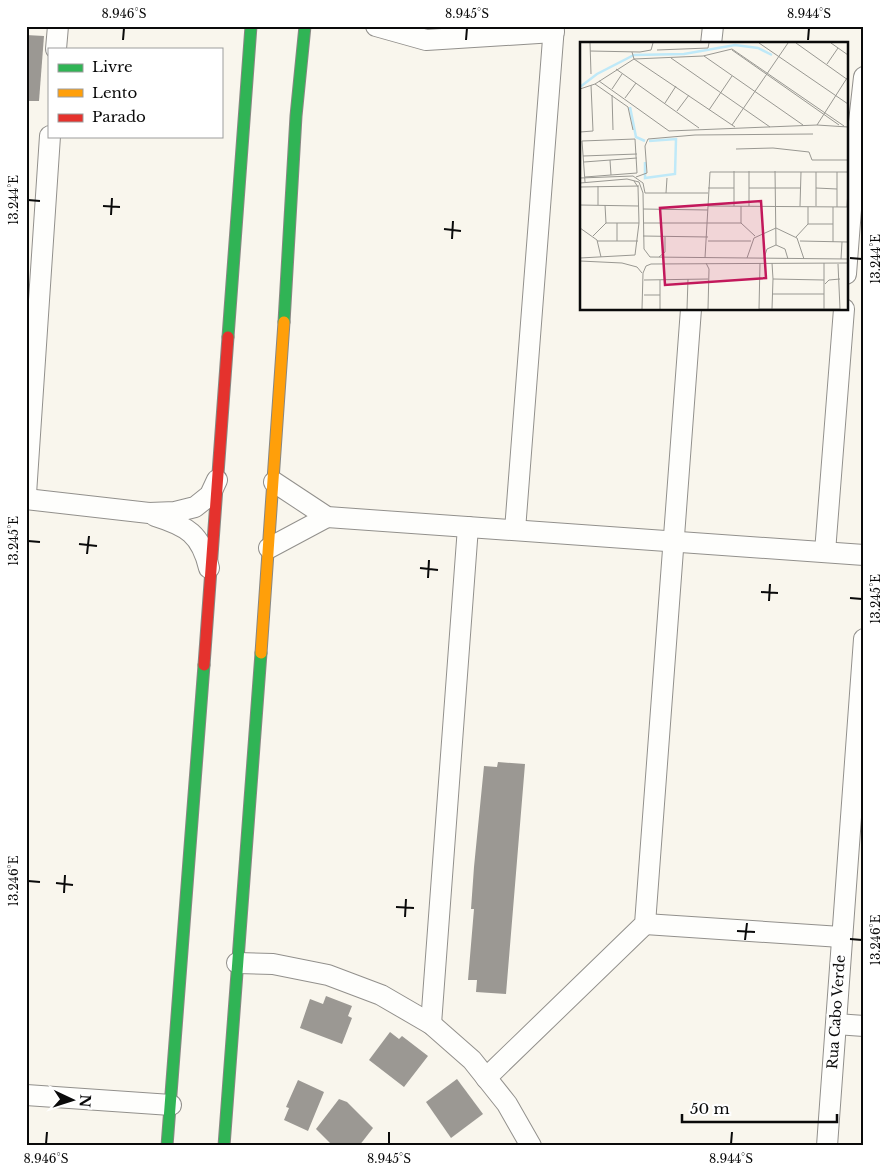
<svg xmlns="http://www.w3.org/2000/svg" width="890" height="1172" font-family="'Libre Baskerville',serif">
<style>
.building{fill:#9b9893}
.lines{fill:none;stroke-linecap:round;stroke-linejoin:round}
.street-casing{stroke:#92908c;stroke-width:22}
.fast-casing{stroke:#888783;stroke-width:13}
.slow-casing{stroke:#888783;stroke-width:13}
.jam-casing{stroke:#888783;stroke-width:13}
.street{stroke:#fefefc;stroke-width:20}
.fast{stroke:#30b455;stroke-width:11}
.slow{stroke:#ff9f0a;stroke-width:11}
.jam{stroke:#e5322d;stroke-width:11}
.ticks{fill:none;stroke:#0a0a0a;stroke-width:2}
.labels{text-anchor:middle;stroke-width:5;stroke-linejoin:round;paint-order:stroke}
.street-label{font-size:14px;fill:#0a0a0a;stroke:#fff}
.inset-river{fill:none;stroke:#bfe9f8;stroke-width:2.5}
.inset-road{fill:none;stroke:#999892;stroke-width:1}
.view{fill:#c2185b;fill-opacity:0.15;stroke:#c2185b;stroke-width:2.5}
.inset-edge{fill:none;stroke:#0a0a0a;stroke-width:2.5}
.neatline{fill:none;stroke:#0a0a0a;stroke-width:2}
.ticks-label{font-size:12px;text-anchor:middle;fill:#0a0a0a}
</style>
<rect width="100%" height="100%" fill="#f9f6ed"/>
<g class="building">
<polygon points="26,35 44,36 39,101 26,101"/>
<polygon points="498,762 525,764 506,994 476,992 477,980 468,980 474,909 471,909 474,867 484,766 497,767"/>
<polygon points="326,996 352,1006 348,1016 352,1018 342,1044 300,1028 310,999 323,1004"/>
<polygon points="390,1032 399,1039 402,1036 428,1056 404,1087 369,1060"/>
<polygon points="457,1079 483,1114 451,1138 426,1102"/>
<polygon points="298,1080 324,1092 308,1131 284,1120 289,1108 286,1107"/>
<polygon points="339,1099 347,1102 373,1128 359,1146 333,1146 316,1129"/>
</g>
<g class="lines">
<defs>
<g id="street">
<polyline points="376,26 426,40 554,32"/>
<polyline points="711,44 713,26"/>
<polyline points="56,49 58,26"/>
<polyline points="846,274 855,158 864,77"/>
<polyline points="274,482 327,517 864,555"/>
<polyline points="26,494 50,136"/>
<polyline points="26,499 149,513 175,512 195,507 210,495 217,480"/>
<path d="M155 516C187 526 201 534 209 568"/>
<polyline points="515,530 554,26"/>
<polyline points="269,548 327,517"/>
<polyline points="825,552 844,309"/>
<polyline points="645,924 841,937"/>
<polyline points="237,963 273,964 328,975 381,995 431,1024 472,1060 507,1104 531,1146"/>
<polyline points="431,1024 468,527"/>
<polyline points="836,1024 864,1026"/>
<polyline points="486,1078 645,924 691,309"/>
<polyline points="26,1095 171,1105"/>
<polyline points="827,1146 864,639"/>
</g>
<g id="fast">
<polyline points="284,322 296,116 305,26"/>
<polyline points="228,337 251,26"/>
<polyline points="167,1146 204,665"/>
<polyline points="224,1146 261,653"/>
</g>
<polyline id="slow" points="261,653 284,322"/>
<polyline id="jam" points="204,665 228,337"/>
</defs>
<use href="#street" class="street-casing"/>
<use href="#fast" class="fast-casing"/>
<use href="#slow" class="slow-casing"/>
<use href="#jam" class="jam-casing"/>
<use href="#street" class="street"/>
<use href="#fast" class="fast"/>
<use href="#slow" class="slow"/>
<use href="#jam" class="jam"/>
</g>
<path class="ticks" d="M123 40 124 28M466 40 467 28M808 40 809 28M28 200 40 201M103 206 120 207M111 215 112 198M444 229 461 231M452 239 453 221M850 258 862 259M28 541 40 542M79 544 97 546M87 554 89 536M420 568 438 570M428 578 429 560M761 592 778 593M850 598 862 599M769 601 770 584M28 881 40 882M56 883 73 885M64 893 65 875M396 907 414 908M405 917 406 899M737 931 755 932M850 939 862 940M745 940 747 923M46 1144 47 1132M389 1144V1132M731 1144 732 1132"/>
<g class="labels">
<g class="street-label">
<text transform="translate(836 1012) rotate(-86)" y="5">Rua Cabo Verde</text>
</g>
</g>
<g transform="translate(580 42)">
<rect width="268" height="268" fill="#f9f6ed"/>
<path class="inset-river" d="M0 45 17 32 54 13 104 12 155 3 178 6 192 13M50 65 56 95 65 99M65 120V136L95 132 96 97 69 99"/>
<path class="inset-road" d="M10 1 11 32M179 1 268 62M216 1 268 38M251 1 268 13M152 7 264 84M77 8 128 6 129 1M152 8 259 83M10 9 60 10 71 8 73 1M52 10 54 17 155 85M124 14 223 83M91 16 190 85M247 22 258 6M36 27 119 86M19 39 89 89 237 83 268 85M15 42 48 65 53 88M0 47 15 42 54 17 123 14 152 7M32 47 42 32M32 53 33 88M45 56 56 41M85 61 96 44M129 68 152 34M97 69 109 53M152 83 208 1M237 83 267 36M0 90 13 89 11 43M156 107 193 106 229 110 232 118H268M3 114 57 112M30 118 31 133M4 120 57 116M195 129 196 203M56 135 67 131 65 104 68 97 115 93 233 92M0 136 53 134 63 141 65 151M5 140 2 99 55 97 57 131 5 135M0 141 47 137 59 140 63 151 64 207 70 215 268 217M18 144V163M0 145 59 144M128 146H154M169 146H221M236 146 257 147M65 151H128M86 151 87 136M0 163 58 164M128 164 268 165M154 164V129M161 164V181M169 164V129M220 164 221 130M236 164V130M257 165V130M267 165 268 148M63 167 128 168M26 181H59M63 181H161L175 194M228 182H253M0 186 17 198 21 215M13 194 26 181 25 163M63 194 128 195M216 195 228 182V165M17 199H58M37 199V181M128 199H171M220 199 268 200M253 200V165M79 215 85 210V195M0 216 55 213 59 181 58 145 54 139M125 216 130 130H268M167 216 174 196 196 186 217 196 224 217M184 216 187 207 196 203 205 207 208 217M261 217 262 200M0 219 42 221 57 225 62 231M126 221 129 227 128 267M192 221 193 237 244 238M64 238 128 237M245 242 249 238 260 237M192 252H244M64 253H80M62 267 63 231 66 224 71 222 268 221M80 267V238M107 267 108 237M179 267H260L258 222M179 267 180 221M192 267 193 237M244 267V221"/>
<path class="view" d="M181 159 186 236 85 243 80 166Z"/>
<rect width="268" height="268" class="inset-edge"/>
</g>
<rect width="890" height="1172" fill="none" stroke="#ffffff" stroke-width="55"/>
<rect x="48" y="48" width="175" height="90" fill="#ffffff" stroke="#9d9d9d"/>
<rect x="58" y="64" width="25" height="8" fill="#30b455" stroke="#9d9d9d"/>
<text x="92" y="72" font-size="15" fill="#0a0a0a">Livre</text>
<rect x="58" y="89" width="25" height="8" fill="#ff9f0a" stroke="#9d9d9d"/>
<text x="92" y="98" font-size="15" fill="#0a0a0a">Lento</text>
<rect x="58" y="114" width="25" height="8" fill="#e5322d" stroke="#9d9d9d"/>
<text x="92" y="122" font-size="15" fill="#0a0a0a">Parado</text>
<g transform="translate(72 1100) rotate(94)" stroke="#ffffff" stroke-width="4" paint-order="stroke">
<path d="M0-4L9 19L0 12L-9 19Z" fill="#0a0a0a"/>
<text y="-8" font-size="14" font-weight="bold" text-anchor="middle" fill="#0a0a0a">N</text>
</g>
<path d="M682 1114v8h155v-8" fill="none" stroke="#0a0a0a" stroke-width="2.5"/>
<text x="690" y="1114" font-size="15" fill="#0a0a0a" stroke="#ffffff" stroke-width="4" paint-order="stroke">50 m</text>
<rect x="28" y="28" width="834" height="1116" class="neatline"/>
<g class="ticks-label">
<text x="124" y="18">8.946°S</text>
<text x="467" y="18">8.945°S</text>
<text x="809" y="18">8.944°S</text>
<text transform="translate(14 200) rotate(-90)" y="4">13.244°E</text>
<text transform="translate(876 259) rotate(-90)" y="4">13.244°E</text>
<text transform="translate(14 541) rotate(-90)" y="4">13.245°E</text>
<text transform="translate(876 599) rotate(-90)" y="4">13.245°E</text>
<text transform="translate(14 881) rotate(-90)" y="4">13.246°E</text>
<text transform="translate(876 940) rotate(-90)" y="4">13.246°E</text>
<text x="46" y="1163">8.946°S</text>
<text x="389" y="1163">8.945°S</text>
<text x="731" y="1163">8.944°S</text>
</g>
</svg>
